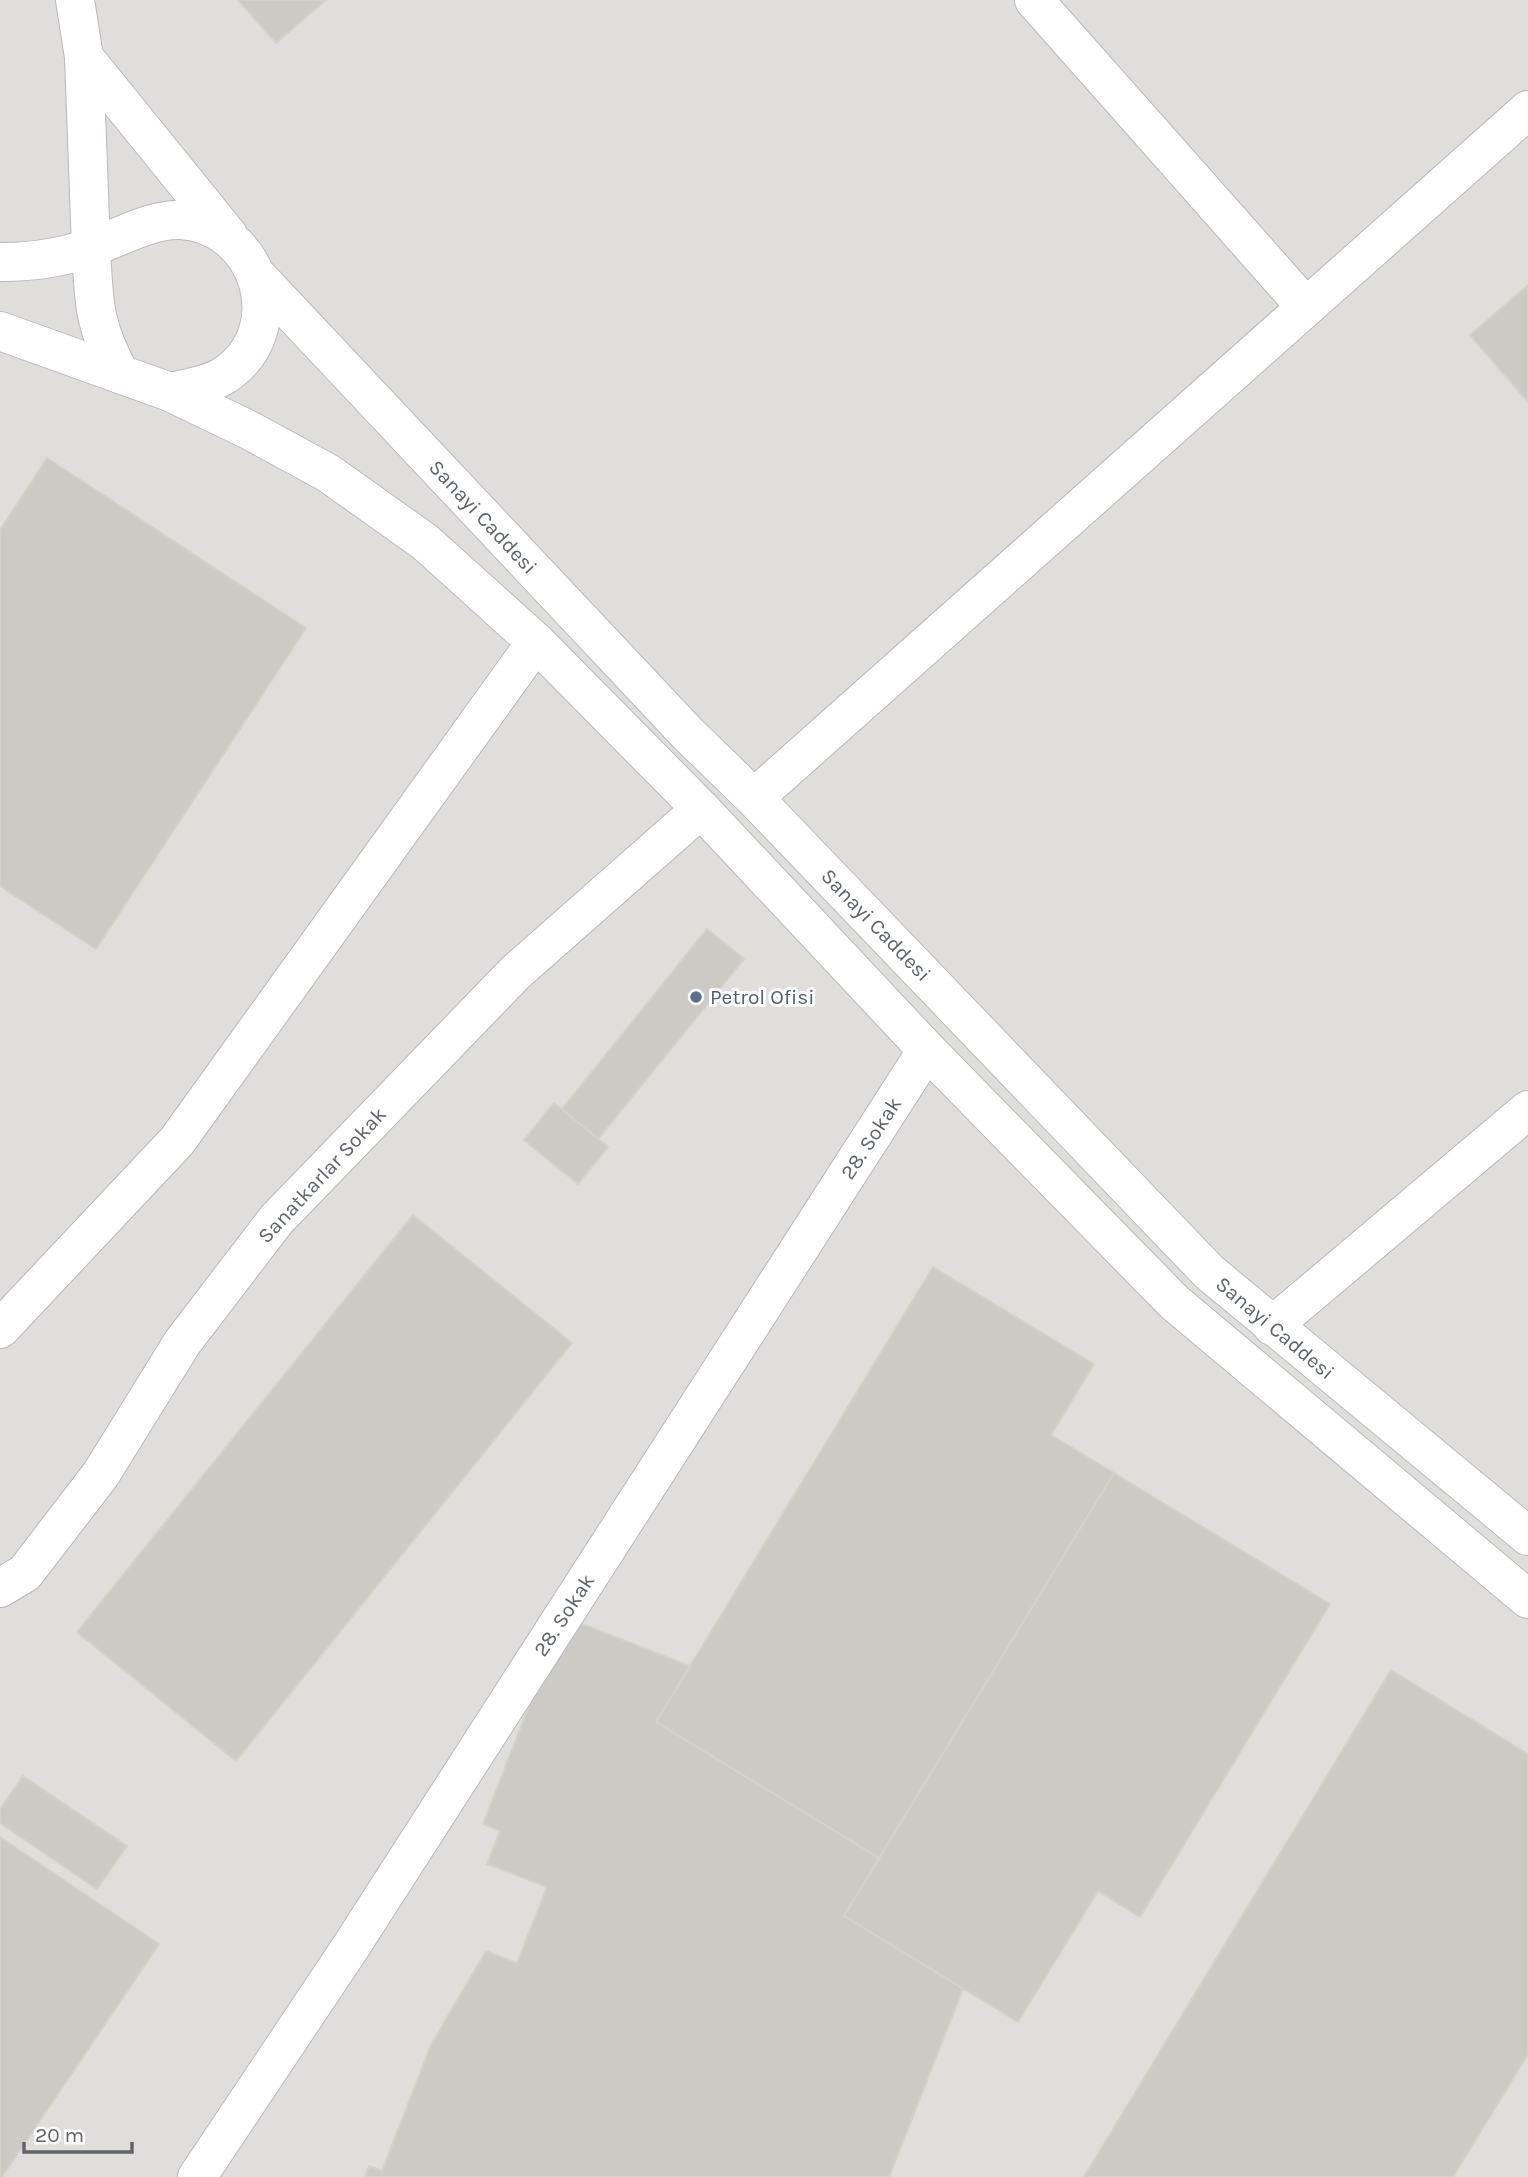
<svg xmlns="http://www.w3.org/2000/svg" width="1528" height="2177" font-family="Karla,sans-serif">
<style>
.industrial{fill:#e0deda}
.building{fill:#cccac5;stroke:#d6d1c6;stroke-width:2}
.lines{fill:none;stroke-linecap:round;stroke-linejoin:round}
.street-casing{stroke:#b5b8bc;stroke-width:40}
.secondary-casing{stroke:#b6babf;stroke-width:40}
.street{stroke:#fff;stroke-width:38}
.secondary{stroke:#fff;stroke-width:38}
.service-dot{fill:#5c6f8a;stroke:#fff;stroke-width:2.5}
.labels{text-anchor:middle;stroke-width:6;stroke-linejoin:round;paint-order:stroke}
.street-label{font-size:21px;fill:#5f6368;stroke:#fff}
.service-label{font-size:21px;fill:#4e5e75;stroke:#fff;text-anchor:start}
</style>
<rect width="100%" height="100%" fill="#f1efe8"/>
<rect class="industrial" x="0" y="0" width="1528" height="2177"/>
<g class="building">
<polygon points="238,0 326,0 276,43"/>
<polygon points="1528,285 1528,402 1470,335"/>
<polygon points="47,458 306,628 96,949 0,886 0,530"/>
<polygon points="707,929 744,959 598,1139 562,1109"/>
<polygon points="554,1103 608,1147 578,1184 524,1140"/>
<polygon points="413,1215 572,1343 236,1761 77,1632"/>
<polygon points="933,1267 1094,1364 1051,1435 1114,1473 879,1858 656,1722"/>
<polygon points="1114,1473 1330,1604 1140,1917 1098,1891 1018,2022 844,1916"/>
<polygon points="564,1617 690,1666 656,1722 879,1858 844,1916 963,1989 889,2177 365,2177 369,2166 382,2171 431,2045 486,1951 517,1963 547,1887 487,1864 500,1831 483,1824"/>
<polygon points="1391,1670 1528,1754 1528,2054 1453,2177 1084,2177"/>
<polygon points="23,1776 127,1846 97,1889 0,1823 0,1809"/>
<polygon points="0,1837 159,1944 2,2177 0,2177"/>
</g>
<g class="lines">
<defs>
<g id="street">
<polyline points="75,0 84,57 91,248"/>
<polyline points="1034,0 1305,306"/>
<polyline points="84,57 228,235"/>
<polyline points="754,798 1528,110"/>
<polyline points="1272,1326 1528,1110"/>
<polyline points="0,1329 177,1141 536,642"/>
<polyline points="0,1588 25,1573 101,1474 182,1343 276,1220 516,972 701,809"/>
<polyline points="197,2177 350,1948 927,1050"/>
</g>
<g id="secondary">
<path d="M91 248C94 303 93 324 120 374"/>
<path d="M0 262C32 262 64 258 94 246 121 237 151 219 180 220 259 224 293 329 225 375 209 385 188 388 170 392"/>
<polyline points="259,278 688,734 754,798 1209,1272 1528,1536"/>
<polyline points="0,331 170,392 247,429 328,473 425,542 536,642 701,809 927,1050 1174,1302 1528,1599"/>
</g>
</defs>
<use href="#street" class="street-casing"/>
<use href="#secondary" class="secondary-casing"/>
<use href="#street" class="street"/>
<use href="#secondary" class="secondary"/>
</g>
<circle class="service-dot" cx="696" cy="997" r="7"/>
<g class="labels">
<g class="street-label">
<text transform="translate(483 517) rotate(47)" y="7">Sanayi Caddesi</text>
<text transform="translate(876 925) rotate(46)" y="7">Sanayi Caddesi</text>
<text transform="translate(871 1138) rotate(-57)" y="7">28. Sokak</text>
<text transform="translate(322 1175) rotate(-47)" y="7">Sanatkarlar Sokak</text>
<text transform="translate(1275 1328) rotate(40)" y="7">Sanayi Caddesi</text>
<text transform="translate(564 1615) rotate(-57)" y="7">28. Sokak</text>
</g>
<g class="service-label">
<text x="710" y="1004">Petrol Ofisi</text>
</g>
</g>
<path d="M24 2142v10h108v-10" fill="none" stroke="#5f6368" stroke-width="3.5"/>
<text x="35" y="2142" font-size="21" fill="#5f6368" stroke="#ffffff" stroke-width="5" paint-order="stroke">20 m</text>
</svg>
